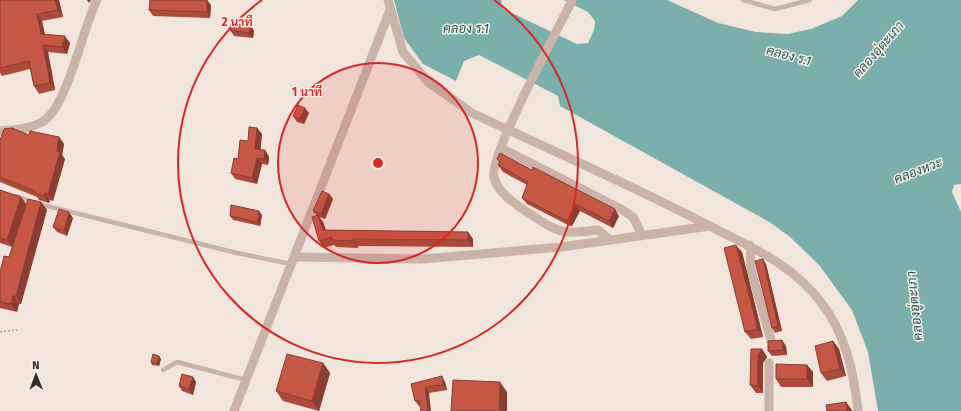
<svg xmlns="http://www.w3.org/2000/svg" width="961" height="411" font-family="'Fira Sans',Sarabun,sans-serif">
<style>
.water{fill:#7aafac}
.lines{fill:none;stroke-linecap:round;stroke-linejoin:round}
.path{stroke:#b69d91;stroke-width:1.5;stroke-dasharray:2 2;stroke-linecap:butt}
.lane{stroke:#cab3a7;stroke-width:4.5}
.street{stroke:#cab3a7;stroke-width:9}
.wall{fill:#aa4b3b}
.shaded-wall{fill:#8b3d30}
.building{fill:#c65745;stroke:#8b3d30}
.ring{fill:none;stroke:#d62828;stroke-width:2}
.labels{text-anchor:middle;stroke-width:3;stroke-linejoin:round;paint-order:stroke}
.water-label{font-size:13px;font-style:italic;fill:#1d5856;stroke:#f9efe7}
.centre{fill:#d62828;stroke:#f9efe7;stroke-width:2}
.ring-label{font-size:12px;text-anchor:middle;font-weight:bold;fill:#d62828;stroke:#f9efe7;stroke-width:3;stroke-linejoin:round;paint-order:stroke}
</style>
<rect width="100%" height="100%" fill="#f2e5db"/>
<polygon class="water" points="394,0 501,0 503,9 577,44 588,43 594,30 595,21 588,12 564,0 667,0 718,23 756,32 788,34 811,29 842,16 858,0 961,0 961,184 954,185 952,192 961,212 961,411 878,411 868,352 852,310 819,265 790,237 771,223 560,106 558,96 479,55 464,61 456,81 423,64 404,38"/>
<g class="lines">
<polyline class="path" points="0,332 17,330"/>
<g class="lane">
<polyline points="743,0 775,9 810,0"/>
<polyline points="17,196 31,202 237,253 291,264"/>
<polyline points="163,370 177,362 246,380"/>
</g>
<g class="street">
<path d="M388 0 403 52 428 82 472 113C551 150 631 185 708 225 749 247 790 262 820 301 845 332 854 372 858 411"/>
<path d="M572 0C559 28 489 155 494 177 497 192 515 204 527 212 539 219 553 231 567 232 577 233 588 231 598 230L609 239"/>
<path d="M0 131C14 130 29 129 42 122 68 107 82 29 97 0"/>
<polyline points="501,148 621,209 633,217 642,235"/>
<polyline points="750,245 751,270 771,340"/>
<polyline points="295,257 422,259 561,247 710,226"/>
<path d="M234 411C286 277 337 143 390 10"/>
<polyline points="769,411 769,363"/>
</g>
</g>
<g class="wall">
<polygon points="0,0 59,0 63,17 42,21 45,34 70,43 67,54 48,52 55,90 39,94 34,86 30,69 2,76 0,73"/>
<polygon points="211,5 210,18 153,16 149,10"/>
<polygon points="251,26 254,31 253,38 234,36 230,30"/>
<polygon points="309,113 304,124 297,122 293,116"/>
<polygon points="257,128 262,134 260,150 265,150 269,157 268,165 262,164 257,184 235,179 231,173 248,141"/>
<polygon points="29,135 59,137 64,144 62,155 65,159 53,201 50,200 49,203 39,200 37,197 0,182 0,140"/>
<polygon points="497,159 619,216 613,228 580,211 572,226 570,226 527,204 522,198 527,185 503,172 498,165 500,163"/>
<polygon points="0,190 21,197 26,204 41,202 47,210 21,304 19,304 17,312 0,308 0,272 10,254 12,247 0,243"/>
<polygon points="329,194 333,199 325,219 319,217 323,222 326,230 468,232 473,239 473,247 358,246 358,248 336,247 334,245 324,248 319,241 317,216 313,211"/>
<polygon points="262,215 260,226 233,220 230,216"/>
<polygon points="73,218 67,236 57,232 53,227"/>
<polygon points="742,252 763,337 751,339 745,332"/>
<polygon points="766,264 782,331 775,333 772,328"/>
<polygon points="833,341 839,349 846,376 827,381 821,373"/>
<polygon points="786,346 787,355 772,356 768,351"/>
<polygon points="762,349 767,357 763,363 763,393 756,393 750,385"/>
<polygon points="159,356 161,359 159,366 152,365 151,362"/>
<polygon points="323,363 330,373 319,411 283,401 276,391"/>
<polygon points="807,365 813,372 813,387 781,387 776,379"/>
<polygon points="193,377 196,382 193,395 182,391 179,386"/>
<polygon points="445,382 447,390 429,393 420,406 419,406 415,401 411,384"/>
</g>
<g class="shaded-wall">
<polygon points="55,0 59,0 63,17 58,10"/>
<polygon points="87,0 91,0 89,3"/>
<polygon points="207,0 211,5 210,18 207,12"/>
<polygon points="37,14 42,21 46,41 41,34"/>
<polygon points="251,26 254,31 253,38 249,33"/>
<polygon points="65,36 70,43 67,54 62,47"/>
<polygon points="43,45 48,52 55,90 50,83"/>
<polygon points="305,108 309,113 304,124 300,119"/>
<polygon points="257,128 262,134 260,156 255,149"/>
<polygon points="59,137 64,144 62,155 65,159 53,201 48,194"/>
<polygon points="265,150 269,157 268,165 264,159"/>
<polygon points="257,158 262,164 257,184 252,178"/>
<polygon points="45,193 50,200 49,203 44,196"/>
<polygon points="329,194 333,199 325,219 321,214"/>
<polygon points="21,197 26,204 12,247 7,240"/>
<polygon points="41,202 47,210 21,304 16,296"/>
<polygon points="575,204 580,211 572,226 568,220"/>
<polygon points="615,209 619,216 613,228 609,221"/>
<polygon points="259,211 262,215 260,226 257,222"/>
<polygon points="69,212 73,218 67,236 64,230"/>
<polygon points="318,215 323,222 328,237 323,230"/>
<polygon points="468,232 473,239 473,247 468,240"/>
<polygon points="353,239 358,246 358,248 353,241"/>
<polygon points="736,245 742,252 763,337 758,329"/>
<polygon points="763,259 766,264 782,331 778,326"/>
<polygon points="13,296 19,304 17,312 11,304"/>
<polygon points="782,340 786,346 787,355 783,350"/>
<polygon points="833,341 839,349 846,376 840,369"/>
<polygon points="762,349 767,357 763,363 763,393 758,386 758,355"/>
<polygon points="159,356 161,359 159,366 157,364"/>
<polygon points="323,363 330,373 319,411 312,401"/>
<polygon points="807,365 813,372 813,387 807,379"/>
<polygon points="442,376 445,382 447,390 443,385"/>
<polygon points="193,377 196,382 193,395 189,389"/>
<polygon points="500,382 507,392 507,411 499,411"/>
<polygon points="425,387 429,393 431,411 428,411"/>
<polygon points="846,402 852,410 852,411 847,411"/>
</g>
<g class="building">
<polygon points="0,0 55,0 58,10 37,14 41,34 65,36 62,47 43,45 50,83 34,86 29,61 0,68"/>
<polygon points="150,0 207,0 207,12 149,10"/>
<polygon points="231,23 251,26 249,33 230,30"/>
<polygon points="298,105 305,108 300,119 293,116"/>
<polygon points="249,127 257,128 255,149 265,150 264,159 257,158 252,178 231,173 234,158 238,159 240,140 248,141"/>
<polygon points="12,128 29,135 30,131 59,137 57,151 60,152 48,194 45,193 44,196 35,193 35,191 0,177 0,140 4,129"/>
<polygon points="500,153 532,170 533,167 615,209 609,221 575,204 568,220 565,220 522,198 528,182 498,165 500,162 497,159"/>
<polygon points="0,190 21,197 7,240 0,238"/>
<polygon points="322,191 329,194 321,214 313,211"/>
<polygon points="28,199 41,202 16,296 13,296 11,304 0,302 0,272 4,256 9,257 10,254"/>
<polygon points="231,205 259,211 257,222 230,216"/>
<polygon points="59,209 69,212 64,230 53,227"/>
<polygon points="318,215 323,230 468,232 468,240 353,239 353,241 331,240 332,237 319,241 312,217"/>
<polygon points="736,245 758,329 745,332 724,248"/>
<polygon points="763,259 778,326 772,328 755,261"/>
<polygon points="782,340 783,350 768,351 768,341"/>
<polygon points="833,341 840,369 821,373 815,346"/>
<polygon points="751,349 762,349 758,355 758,386 750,385"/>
<polygon points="153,354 159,356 157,364 151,362"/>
<polygon points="287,354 323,363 312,401 276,391"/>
<polygon points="776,364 807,365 807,379 776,379"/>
<polygon points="182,374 193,377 189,389 179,386"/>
<polygon points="442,376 443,385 425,387 428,411 421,411 419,400 415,401 411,384"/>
<polygon points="453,380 500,382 499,411 451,411"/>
<polygon points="846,402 847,411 827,411 826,405"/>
</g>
<circle cx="378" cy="163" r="100" fill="#d62828" fill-opacity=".12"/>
<g class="ring">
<circle cx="378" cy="163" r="100"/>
<path d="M494 0A200 200 0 1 1 262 0"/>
</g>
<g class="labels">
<g class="water-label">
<text x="466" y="33">คลอง ร.1</text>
<text transform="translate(878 49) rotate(-49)" y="5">คลองอุ่ตะเภา</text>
<text transform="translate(789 55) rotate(15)" y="5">คลอง ร.1</text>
<text transform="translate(918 170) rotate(-21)" y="5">คลองหวะ</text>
<text transform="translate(914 306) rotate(-96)" y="5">คลองอู่ตะเภา</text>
</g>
</g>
<circle cx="378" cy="163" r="6" class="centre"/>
<g class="ring-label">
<text x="237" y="26">2 นาที</text>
<text x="307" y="96">1 นาที</text>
</g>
<g transform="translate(36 375) rotate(359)" stroke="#f9efe7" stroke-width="3" paint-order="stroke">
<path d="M0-3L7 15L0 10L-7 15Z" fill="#362b28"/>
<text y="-6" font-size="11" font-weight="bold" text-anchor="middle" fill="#362b28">N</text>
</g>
</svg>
